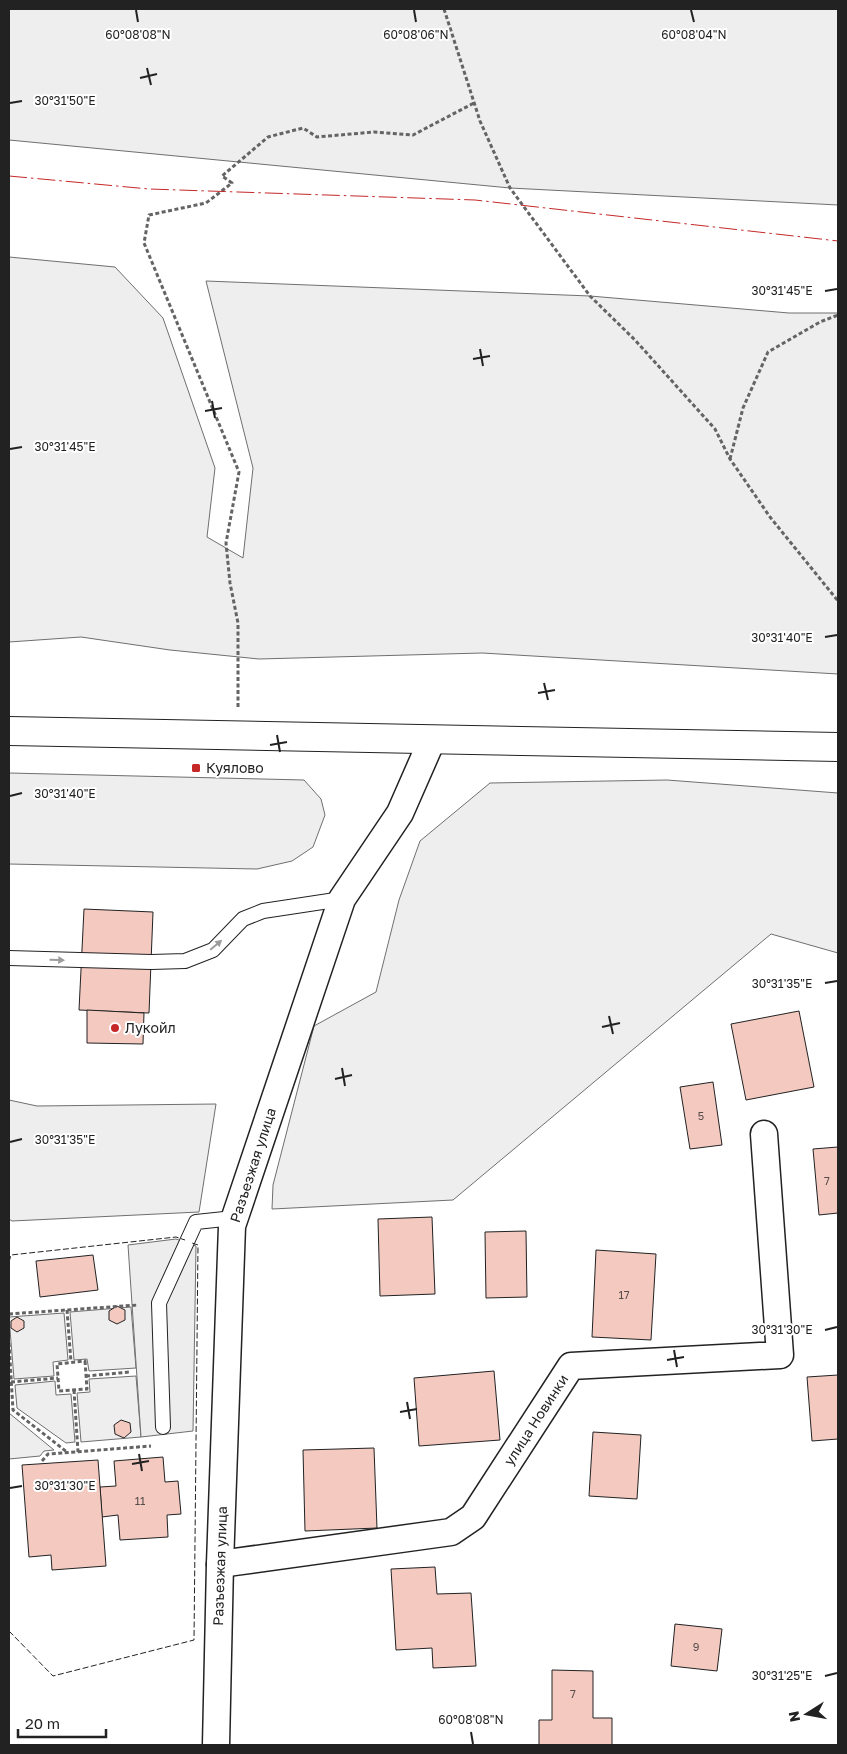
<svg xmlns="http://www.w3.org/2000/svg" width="847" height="1754" font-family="'Golos Text',sans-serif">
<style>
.green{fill:#eee;stroke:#6f6f6f}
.parking{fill:#ededed;stroke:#6f6f6f}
.building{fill:#f3c9c0;stroke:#222}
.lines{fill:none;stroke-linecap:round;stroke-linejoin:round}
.service-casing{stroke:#222;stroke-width:16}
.minor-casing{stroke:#222;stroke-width:29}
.secondary-casing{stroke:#222;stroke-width:30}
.path{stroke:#646464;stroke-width:3;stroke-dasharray:4 2.5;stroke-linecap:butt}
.service{stroke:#fff;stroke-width:14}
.minor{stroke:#fff;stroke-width:26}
.secondary{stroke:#fff;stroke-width:28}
.fence{stroke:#222;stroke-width:1;stroke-dasharray:6 2.5;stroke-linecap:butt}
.power{stroke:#c62828;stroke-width:1;stroke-dasharray:18 4 2.5 4;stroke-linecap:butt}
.oneway{fill:#9c9c9c}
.ticks{fill:none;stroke:#222;stroke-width:2}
.poi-dot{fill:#c62828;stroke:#fff;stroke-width:2}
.labels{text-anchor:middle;stroke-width:4;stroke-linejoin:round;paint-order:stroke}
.number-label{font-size:11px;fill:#564c4a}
.poi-label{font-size:14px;fill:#222;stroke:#fff;text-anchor:start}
.street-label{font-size:14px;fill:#222;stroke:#fff}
.ticks-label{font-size:12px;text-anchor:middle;fill:#222;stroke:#fff;stroke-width:4;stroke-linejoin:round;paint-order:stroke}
</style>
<rect width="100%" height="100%" fill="#fff"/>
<g class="green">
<polygon points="9,9 838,9 838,205 510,188 9,140"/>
<polygon points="9,257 115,267 163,318 215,468 207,537 243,558 253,468 206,281 590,296 789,313 838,313 838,674 482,653 259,659 170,650 81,637 9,642"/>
<polygon points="9,773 304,780 321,799 325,815 313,847 292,861 257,869 9,864"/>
<polygon points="667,780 838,793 838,953 771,934 453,1200 272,1209 273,1185 314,1026 376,992 399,900 420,841 490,783"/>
<polygon points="9,1100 37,1106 216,1104 199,1212 12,1221 9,1219"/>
<polygon points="131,1307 136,1368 89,1371 87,1359 74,1360 70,1312"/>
<polygon points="64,1313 68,1360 53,1362 54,1376 14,1379 9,1317"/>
<polygon points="136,1376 141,1437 81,1442 77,1393 90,1392 89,1379"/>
<polygon points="55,1381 56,1395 71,1394 75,1442 66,1443 17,1408 15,1385"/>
<polygon points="9,1413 54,1450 44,1451 40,1456 9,1459"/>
</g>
<polygon class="parking" points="176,1239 196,1246 193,1431 141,1437 128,1245"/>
<g class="building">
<polygon points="84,909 153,912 149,1013 79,1010"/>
<polygon points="87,1010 144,1013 143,1044 87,1043"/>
<polygon points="799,1011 814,1087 746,1100 731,1024"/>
<polygon points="713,1082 722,1145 690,1149 680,1087"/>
<polygon points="838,1147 838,1213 819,1215 813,1149"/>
<polygon points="432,1217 435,1294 380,1296 378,1219"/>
<polygon points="526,1231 527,1297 486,1298 485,1232"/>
<polygon points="596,1250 656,1254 651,1340 592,1337"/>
<polygon points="93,1255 98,1290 40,1297 36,1261"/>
<polygon points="117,1306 125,1310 125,1320 117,1324 109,1320 109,1311"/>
<polygon points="17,1317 24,1321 24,1328 17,1332 11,1328 11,1321"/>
<polygon points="494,1371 500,1440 419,1446 414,1378"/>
<polygon points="838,1375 838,1439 812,1441 807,1377"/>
<polygon points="121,1420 130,1423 131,1432 124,1438 115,1434 114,1425"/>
<polygon points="593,1432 641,1435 637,1499 589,1496"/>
<polygon points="374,1448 377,1528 305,1531 303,1450"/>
<polygon points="163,1457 165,1482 178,1481 181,1514 167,1515 168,1537 120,1540 118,1515 102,1517 100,1487 116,1486 114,1461"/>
<polygon points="98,1460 106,1566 52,1570 51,1555 29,1557 22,1465"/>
<polygon points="435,1567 437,1594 471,1593 476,1666 433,1668 432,1648 396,1650 391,1569"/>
<polygon points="675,1624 722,1629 717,1671 671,1666"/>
<polygon points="552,1670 593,1671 593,1718 612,1718 612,1745 539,1745 539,1720 552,1720"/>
</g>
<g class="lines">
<defs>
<g id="service">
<polyline points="9,958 151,962 185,961 213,950 243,919 263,911 342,899"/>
<polyline points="163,1427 159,1303 196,1222 234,1218"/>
</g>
<g id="minor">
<polyline points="220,1564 451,1532 473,1517 571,1366 780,1355 764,1134"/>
<polyline points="216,1745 220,1564 232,1226 342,899 400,813 432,740"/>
</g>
<polyline id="secondary" points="9,731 838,747"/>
</defs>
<use href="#service" class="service-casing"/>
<use href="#minor" class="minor-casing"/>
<use href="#secondary" class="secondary-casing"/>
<g class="path">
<polyline points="444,9 480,121 510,188 590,296 635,340 715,429 730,459 770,517 838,601"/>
<polyline points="730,459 743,408 768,352 820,322 838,315"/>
<polyline points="238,707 238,623 230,583 226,543 239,472 144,243 149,215 206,203 232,183 222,176 268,137 303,128 317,137 374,132 413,135 474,103"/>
<polyline points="67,1310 71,1362"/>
<polyline points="9,1314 138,1305"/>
<polyline points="9,1343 13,1410 67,1452"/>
<polygon points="85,1361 87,1389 59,1391 57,1364"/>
<polyline points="86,1376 130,1372"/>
<polyline points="11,1382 58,1378"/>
<polyline points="74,1390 78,1452"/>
<polyline points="42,1461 48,1454 151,1446"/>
</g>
<use href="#service" class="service"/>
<use href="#minor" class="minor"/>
<use href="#secondary" class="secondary"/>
<g class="fence">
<polyline points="9,1262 11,1255 176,1237 185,1240"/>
<polyline points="9,1631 53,1676 194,1640 198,1245 192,1243"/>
</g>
<polyline class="power" points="9,176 149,189 475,200 838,241"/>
</g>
<defs><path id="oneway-solid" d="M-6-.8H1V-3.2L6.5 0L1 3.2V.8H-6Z" transform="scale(1.25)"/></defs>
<g class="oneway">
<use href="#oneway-solid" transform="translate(216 945) rotate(-40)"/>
<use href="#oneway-solid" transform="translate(57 960) rotate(2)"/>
</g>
<path class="ticks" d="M136 10 138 22M414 10 416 22M691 10 694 22M147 68 151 85M140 78 157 74M10 103 22 101M825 291 837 289M480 349 483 366M473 359 490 356M212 401 215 418M205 411 222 408M10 449 22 447M825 637 837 635M544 683 548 700M538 693 555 690M277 735 280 752M270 745 287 742M10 796 22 793M825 983 837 981M609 1016 613 1034M602 1027 620 1023M342 1068 345 1086M335 1079 352 1075M10 1142 22 1139M825 1330 837 1327M674 1350 677 1367M667 1360 684 1357M407 1402 410 1419M400 1412 417 1409M139 1454 142 1471M132 1464 149 1461M10 1488 22 1486M825 1676 837 1673M471 1732 473 1744"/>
<g class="poi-dot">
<rect x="191" y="763" width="10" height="10" rx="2.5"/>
<circle cx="115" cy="1028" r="5"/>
</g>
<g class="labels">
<g class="number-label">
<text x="701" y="1120">5</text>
<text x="827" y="1185">7</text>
<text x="624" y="1299">17</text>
<text x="140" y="1505">11</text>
<text x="696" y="1651">9</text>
<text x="573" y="1698">7</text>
</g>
<g class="poi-label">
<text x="206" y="773">Куялово</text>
<text x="125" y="1033">Лукойл</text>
</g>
<g class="street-label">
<text transform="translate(253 1165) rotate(-72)" y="5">Разъезжая улица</text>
<text transform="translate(536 1420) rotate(-57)" y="5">улица Новинки</text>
<text transform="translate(220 1566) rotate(-88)" y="5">Разъезжая улица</text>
</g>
</g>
<g class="ticks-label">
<text x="138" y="39">60°08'08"N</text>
<text x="416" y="39">60°08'06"N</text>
<text x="694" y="39">60°08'04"N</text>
<text x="65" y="105">30°31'50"E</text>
<text x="782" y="295">30°31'45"E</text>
<text x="65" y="451">30°31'45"E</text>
<text x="782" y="642">30°31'40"E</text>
<text x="65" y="798">30°31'40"E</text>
<text x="782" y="988">30°31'35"E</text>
<text x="65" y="1144">30°31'35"E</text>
<text x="782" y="1334">30°31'30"E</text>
<text x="65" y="1490">30°31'30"E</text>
<text x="782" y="1680">30°31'25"E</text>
<text x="471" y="1724">60°08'08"N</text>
</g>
<rect width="847" height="1754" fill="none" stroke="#222222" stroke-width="20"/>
<g transform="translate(807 1714) rotate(259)" stroke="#ffffff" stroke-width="4" paint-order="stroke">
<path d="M0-4L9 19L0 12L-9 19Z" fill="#222222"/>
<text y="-8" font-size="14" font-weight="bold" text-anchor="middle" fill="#222222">N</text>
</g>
<path d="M18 1729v8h88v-8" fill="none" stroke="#222222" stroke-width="2.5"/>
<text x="25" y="1729" font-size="15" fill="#222222" stroke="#ffffff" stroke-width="4" paint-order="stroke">20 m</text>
</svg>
